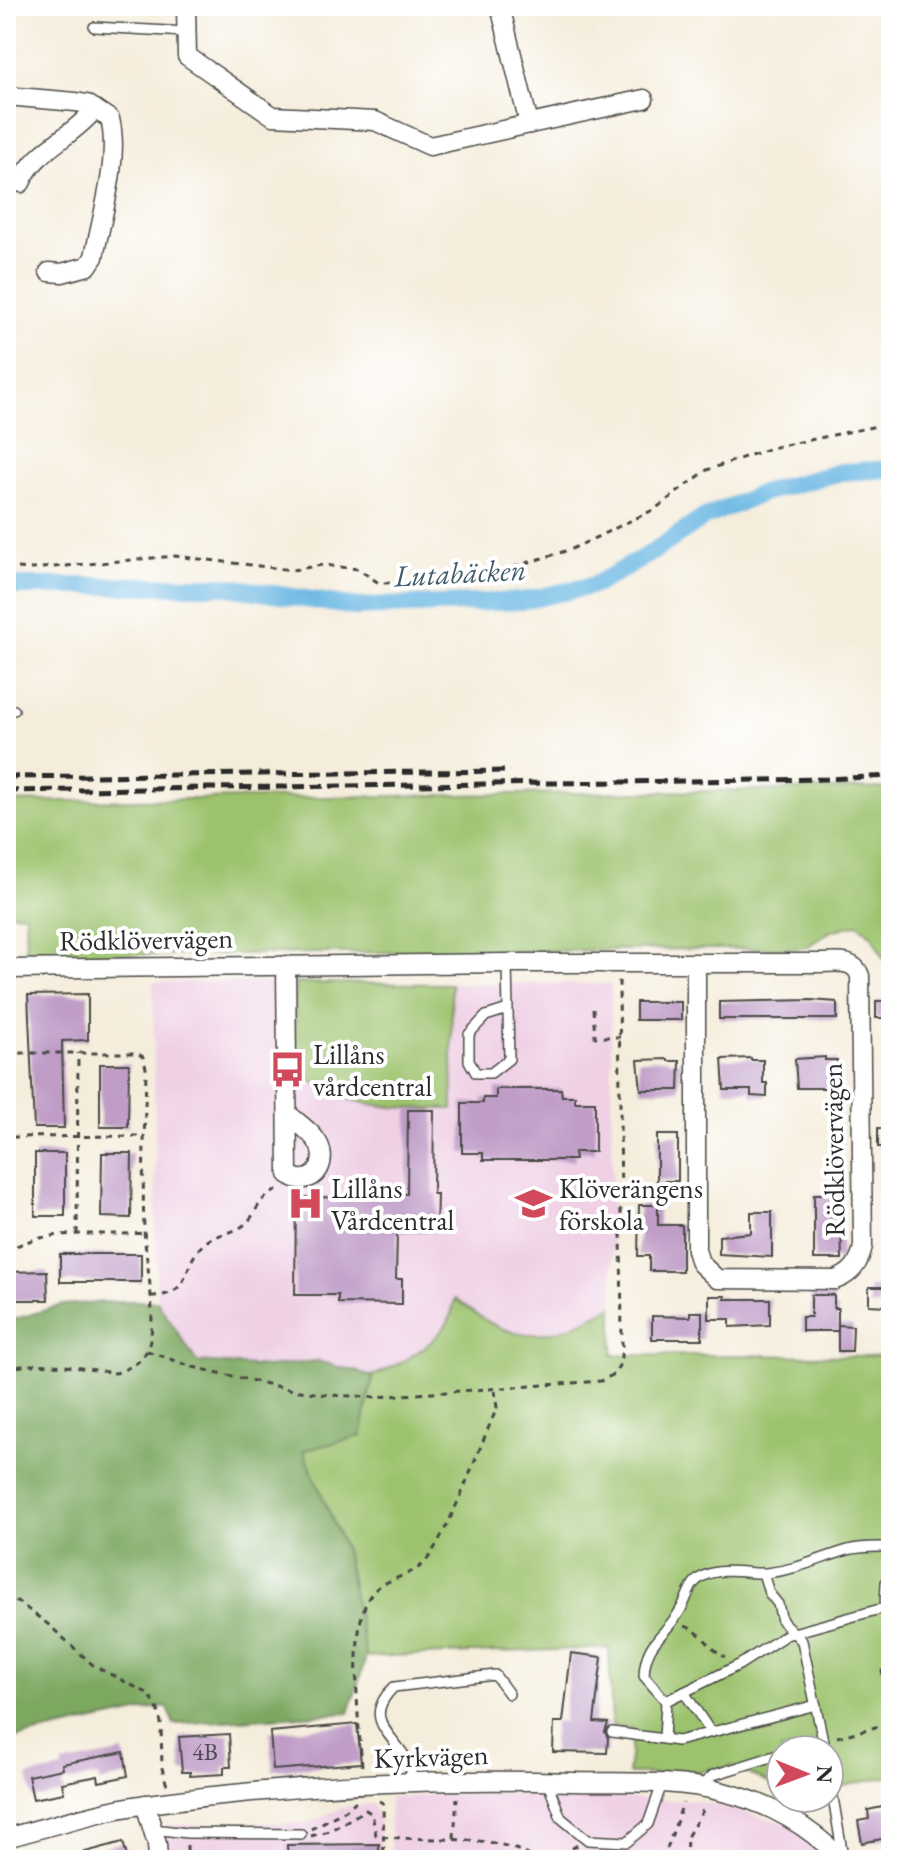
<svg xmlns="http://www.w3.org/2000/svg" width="897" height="1866" font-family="'EB Garamond',serif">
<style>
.built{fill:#efd0e5}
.green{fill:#9cc26d;stroke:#64764c;stroke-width:2}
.forest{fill:#7da860;stroke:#546a46;stroke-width:2}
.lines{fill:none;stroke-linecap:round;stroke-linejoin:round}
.canal{stroke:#67b6e2;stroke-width:18}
.building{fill:#bf9dc7}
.lane-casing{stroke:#494845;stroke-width:12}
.street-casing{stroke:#494845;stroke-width:21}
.path{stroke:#494845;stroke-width:3;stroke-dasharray:6 6;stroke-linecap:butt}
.lane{stroke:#fff;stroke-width:9}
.street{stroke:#fff;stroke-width:18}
.rail{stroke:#2b2b2b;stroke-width:5;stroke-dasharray:12 6;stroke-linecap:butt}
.labels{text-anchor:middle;stroke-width:8;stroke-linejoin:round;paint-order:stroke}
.number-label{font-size:24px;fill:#504852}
.street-label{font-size:28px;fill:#2b2b2b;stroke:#fff}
.poi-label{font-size:28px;fill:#2b2b2b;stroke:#fff;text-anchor:start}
.water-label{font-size:30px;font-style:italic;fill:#405c6b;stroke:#fff}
</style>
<rect width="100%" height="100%" fill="#fff"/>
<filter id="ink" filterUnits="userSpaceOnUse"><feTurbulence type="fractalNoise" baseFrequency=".0125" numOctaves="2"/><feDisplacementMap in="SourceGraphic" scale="16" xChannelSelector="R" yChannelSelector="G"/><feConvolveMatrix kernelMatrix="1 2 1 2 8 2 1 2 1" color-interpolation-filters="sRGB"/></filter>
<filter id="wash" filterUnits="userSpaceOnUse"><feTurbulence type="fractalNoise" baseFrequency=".006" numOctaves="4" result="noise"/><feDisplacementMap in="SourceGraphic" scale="32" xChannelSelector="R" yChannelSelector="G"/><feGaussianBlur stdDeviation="1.8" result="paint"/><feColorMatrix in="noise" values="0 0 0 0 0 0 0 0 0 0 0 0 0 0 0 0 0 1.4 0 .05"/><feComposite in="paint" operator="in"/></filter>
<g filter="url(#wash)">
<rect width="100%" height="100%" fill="#f5eddb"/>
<g class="built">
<polygon points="153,982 611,984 613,1306 579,1326 555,1333 527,1333 511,1331 494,1325 455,1300 448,1323 425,1345 404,1362 373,1376 317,1361 267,1367 197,1362 157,1301"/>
<polygon points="494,1793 698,1801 786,1823 834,1860 391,1860 389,1797"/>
<polygon points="372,1804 379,1816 380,1860 166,1860 166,1825 309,1823 344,1807"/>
</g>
<g class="green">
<polygon points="891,788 891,973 872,936 858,924 831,931 805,948 26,956 25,914 6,913 6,802"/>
<path d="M295 983 451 984 453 1109C410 1109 321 1110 298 1063 293 1053 296 999 295 983Z"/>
<path d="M455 1299C467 1308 479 1317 492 1324 534 1347 576 1327 613 1306V1355L891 1356V1776L829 1789V1750H781V1789L732 1766 684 1774H628L633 1729 612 1727 609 1648 366 1657 345 1550 303 1450 361 1436 373 1376C400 1364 429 1349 447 1324 451 1318 453 1307 455 1299Z"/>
</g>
<polygon class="forest" points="124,1301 157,1301 197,1362 267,1367 317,1361 373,1376 361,1436 303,1451 345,1550 366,1657 349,1713 174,1724 166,1706 6,1740 6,1322 62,1305"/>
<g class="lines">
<polyline class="canal" points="6,586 223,586 356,607 522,601 595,585 648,555 705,517 765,492 841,472 891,469"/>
</g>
<g id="blocks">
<g class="building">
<polygon points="88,994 88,1040 62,1041 64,1128 34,1128 28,995"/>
<polygon points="811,1000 837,1002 837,1019 719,1019 719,1002"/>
<rect x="876" y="1001" width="15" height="17"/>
<rect x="636" y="1002" width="45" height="18"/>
<polygon points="825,1057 825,1060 837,1060 835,1088 797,1088 795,1059"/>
<polygon points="751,1058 751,1060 763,1060 763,1083 767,1083 767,1097 751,1096 751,1090 724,1090 722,1059"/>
<polygon points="668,1059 668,1061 680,1061 679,1090 641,1090 638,1060"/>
<polygon points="100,1064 129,1064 128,1127 100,1127"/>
<polygon points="496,1089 561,1089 562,1096 575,1096 575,1102 595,1102 595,1152 574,1152 575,1160 483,1160 483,1153 462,1153 462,1103 483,1103 483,1098 496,1098"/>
<polygon points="408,1110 434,1110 433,1194 437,1194 436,1232 397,1232 396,1279 402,1279 402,1304 338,1303 338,1295 295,1295 296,1197 386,1198 386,1193 407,1194"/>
<polygon points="878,1128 891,1129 891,1147 878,1147"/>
<rect x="657" y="1135" width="21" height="46"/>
<rect x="35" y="1153" width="30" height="63"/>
<polygon points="102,1153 132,1153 131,1218 101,1217"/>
<polygon points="814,1194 840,1194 842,1259 814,1259"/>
<polygon points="639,1205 658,1205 658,1225 682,1225 682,1271 649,1271 649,1256 638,1256"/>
<polygon points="751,1212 772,1212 772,1257 719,1254 719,1236 751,1233"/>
<rect x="60" y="1254" width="81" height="28"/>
<polygon points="47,1271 48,1300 6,1300 6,1272"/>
<polygon points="869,1287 886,1287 886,1306 869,1305"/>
<polygon points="811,1295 834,1295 834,1308 838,1308 838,1330 838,1325 853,1326 852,1351 838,1351 838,1331 802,1331 802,1317 811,1317"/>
<polygon points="709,1296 725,1296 725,1299 770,1299 770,1325 730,1327 730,1319 709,1319"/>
<polygon points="690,1312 702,1312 702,1339 652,1339 652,1316 690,1317"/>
<polygon points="571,1653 602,1657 594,1722 608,1723 605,1732 608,1738 607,1753 553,1752 554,1722 563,1722"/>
<polygon points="357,1724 361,1763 273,1770 270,1732"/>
<polygon points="229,1734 231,1767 224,1767 224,1774 190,1776 190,1772 182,1772 179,1737"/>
<polygon points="124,1752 128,1776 99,1782 98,1776 62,1783 64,1793 33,1799 28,1776 63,1769 62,1764"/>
<polygon points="887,1806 889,1815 891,1814 891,1837 862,1843 858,1821 869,1819 868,1810"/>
<polygon points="123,1842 128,1860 74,1860 74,1855"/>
<polygon points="379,1844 379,1860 288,1860 287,1845"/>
</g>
</g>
</g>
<g filter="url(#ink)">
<use href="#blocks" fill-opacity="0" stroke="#494845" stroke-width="2"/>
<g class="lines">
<defs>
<g id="lane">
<polyline points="94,27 187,32"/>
<polyline points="6,710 14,710"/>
<polyline points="507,963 509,1059 491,1073 476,1073 469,1061 469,1034 486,1016 508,1009"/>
<polyline points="763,1573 769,1593 778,1604 782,1621 802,1641 825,1750"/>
<polyline points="885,1608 886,1583 891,1566"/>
<polyline points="684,1692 710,1731"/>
<path d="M666 1701 644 1676C645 1640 666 1636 681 1609 686 1601 689 1588 695 1582 713 1564 745 1574 766 1573 797 1570 820 1558 848 1550 862 1546 877 1547 891 1547"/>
<polyline points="612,1732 678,1741 816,1705"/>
<polyline points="664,1739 666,1701 739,1665 786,1635 891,1606"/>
<polyline points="793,1750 824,1740"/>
<polyline points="829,1773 843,1857"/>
<polyline points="547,1781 561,1818 588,1840 627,1842 648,1824 662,1784"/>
<path d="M413 1783C411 1775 411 1764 406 1758 390 1732 362 1718 394 1687L495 1675 509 1694"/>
<polyline points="700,1787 713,1775 781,1754"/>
<polyline points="153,1829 187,1833 301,1834"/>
<polyline points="884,1860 891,1858"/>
</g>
<g id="street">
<polyline points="186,6 187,56 273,116 375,121 430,146 644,99"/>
<polyline points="500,6 529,124"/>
<path d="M6 96 76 102 87 104 110 119C120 159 102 215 94 257L88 266 62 273 49 272"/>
<path d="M21 183C34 150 73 137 95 109"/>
<path d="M286 965 288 1174C308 1189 328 1169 320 1147 315 1134 299 1124 288 1114"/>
<path d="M6 969 507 963H818C835 963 854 958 860 976L863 1246C860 1263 852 1274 835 1280L717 1279 700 1263 696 1250V963"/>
<polyline points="145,1804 157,1844 158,1860"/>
<path d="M6 1838C52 1826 100 1810 148 1804 286 1785 433 1778 572 1782 622 1783 675 1779 723 1792 772 1804 807 1825 843 1860"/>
</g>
</defs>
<use href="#lane" class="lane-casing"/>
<use href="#street" class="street-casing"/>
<g class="path">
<polyline points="6,567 32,569 175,556 292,570 323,565 358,569 379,583 446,582 510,568 572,549 655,509 707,470 771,448 891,423"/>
<polyline points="593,1009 595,1037 620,1037"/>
<polyline points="11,1023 12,1247"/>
<polyline points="12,1137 144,1136"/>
<polyline points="77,1234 78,1053"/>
<path d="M6 1252C45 1226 100 1237 144 1233"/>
<path d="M151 1296C195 1296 180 1263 205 1243 216 1233 233 1234 244 1225 260 1212 254 1200 278 1190"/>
<polyline points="147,1351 193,1367 293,1390 329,1395 375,1397 601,1381 614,1374 620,1364 622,1348 619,979"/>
<path d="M6 1370C39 1358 82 1369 116 1373 127 1369 141 1363 146 1352 160 1327 145 1258 144 1229 142 1176 145 1122 146 1068L143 1057 137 1053H11"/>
<polyline points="889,1477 891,1477"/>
<polyline points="6,1593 49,1625 94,1666 149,1694 158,1710 161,1723 162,1768 167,1786"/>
<path d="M685 1626C704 1633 709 1649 725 1657"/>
<polyline points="891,1722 882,1671 891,1670"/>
<polyline points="837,1737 891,1723"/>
<path d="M362 1766C359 1728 347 1620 373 1592 386 1577 416 1577 429 1557 458 1511 475 1457 497 1408L495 1391"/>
<polyline points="379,1801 383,1803 384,1860"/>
<polyline points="311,1829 346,1810 356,1801"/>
<path d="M311 1836 329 1831 366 1810 372 1814 376 1835C419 1844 500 1830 534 1860"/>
<polyline points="454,1838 457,1798"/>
<polyline points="187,1845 187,1860"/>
<polyline points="551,1860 578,1845"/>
<polyline points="663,1860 683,1803"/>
<polyline points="686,1860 687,1837 705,1807"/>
</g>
<use href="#lane" class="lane"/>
<use href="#street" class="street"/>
<g class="rail">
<polyline points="6,777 510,771"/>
<polyline points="6,791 827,779 891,776"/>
</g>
</g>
</g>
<defs>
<symbol id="bus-bare" viewBox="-9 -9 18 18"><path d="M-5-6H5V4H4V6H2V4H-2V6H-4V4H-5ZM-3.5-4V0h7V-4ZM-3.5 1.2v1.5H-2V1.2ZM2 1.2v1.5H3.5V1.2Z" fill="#d1495b" stroke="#fff" stroke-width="2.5" paint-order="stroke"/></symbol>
<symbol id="hospital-bare" viewBox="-9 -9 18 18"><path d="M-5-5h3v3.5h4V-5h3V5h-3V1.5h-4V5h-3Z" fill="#d1495b" stroke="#fff" stroke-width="2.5" paint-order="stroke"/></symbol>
<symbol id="school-bare" viewBox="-9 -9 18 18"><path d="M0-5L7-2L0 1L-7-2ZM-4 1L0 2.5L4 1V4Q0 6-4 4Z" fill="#d1495b" stroke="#fff" stroke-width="2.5" paint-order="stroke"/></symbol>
</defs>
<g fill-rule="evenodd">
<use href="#bus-bare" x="262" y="1044" width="51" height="51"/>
<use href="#hospital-bare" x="280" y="1178" width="51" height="51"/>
<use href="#school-bare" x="508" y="1178" width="51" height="51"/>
</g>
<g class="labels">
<g class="number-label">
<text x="205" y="1760">4B</text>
</g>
<g class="street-label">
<text transform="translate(146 939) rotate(-1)" y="10">Rödklövervägen</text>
<text transform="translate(833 1150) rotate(-91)" y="10">Rödklövervägen</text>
<text transform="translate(431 1756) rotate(-2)" y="10">Kyrkvägen</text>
</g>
<g class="poi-label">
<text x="313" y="1064">Lillåns<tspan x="313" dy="32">vårdcentral</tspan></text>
<text x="331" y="1198">Lillåns<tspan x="331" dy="32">Vårdcentral</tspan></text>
<text x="559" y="1198">Klöverängens<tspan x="559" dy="32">förskola</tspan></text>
</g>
<g class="water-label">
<text transform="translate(460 573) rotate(-3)" y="10">Lutabäcken</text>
</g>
</g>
<rect width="897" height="1866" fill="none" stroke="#fff" stroke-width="32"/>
<g transform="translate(805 1774) rotate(91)"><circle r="38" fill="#ffffff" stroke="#aaaaaa" stroke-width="2"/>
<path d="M0-6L14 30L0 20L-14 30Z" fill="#d1495b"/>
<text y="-12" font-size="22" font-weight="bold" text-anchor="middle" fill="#2b2b2b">N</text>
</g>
</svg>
